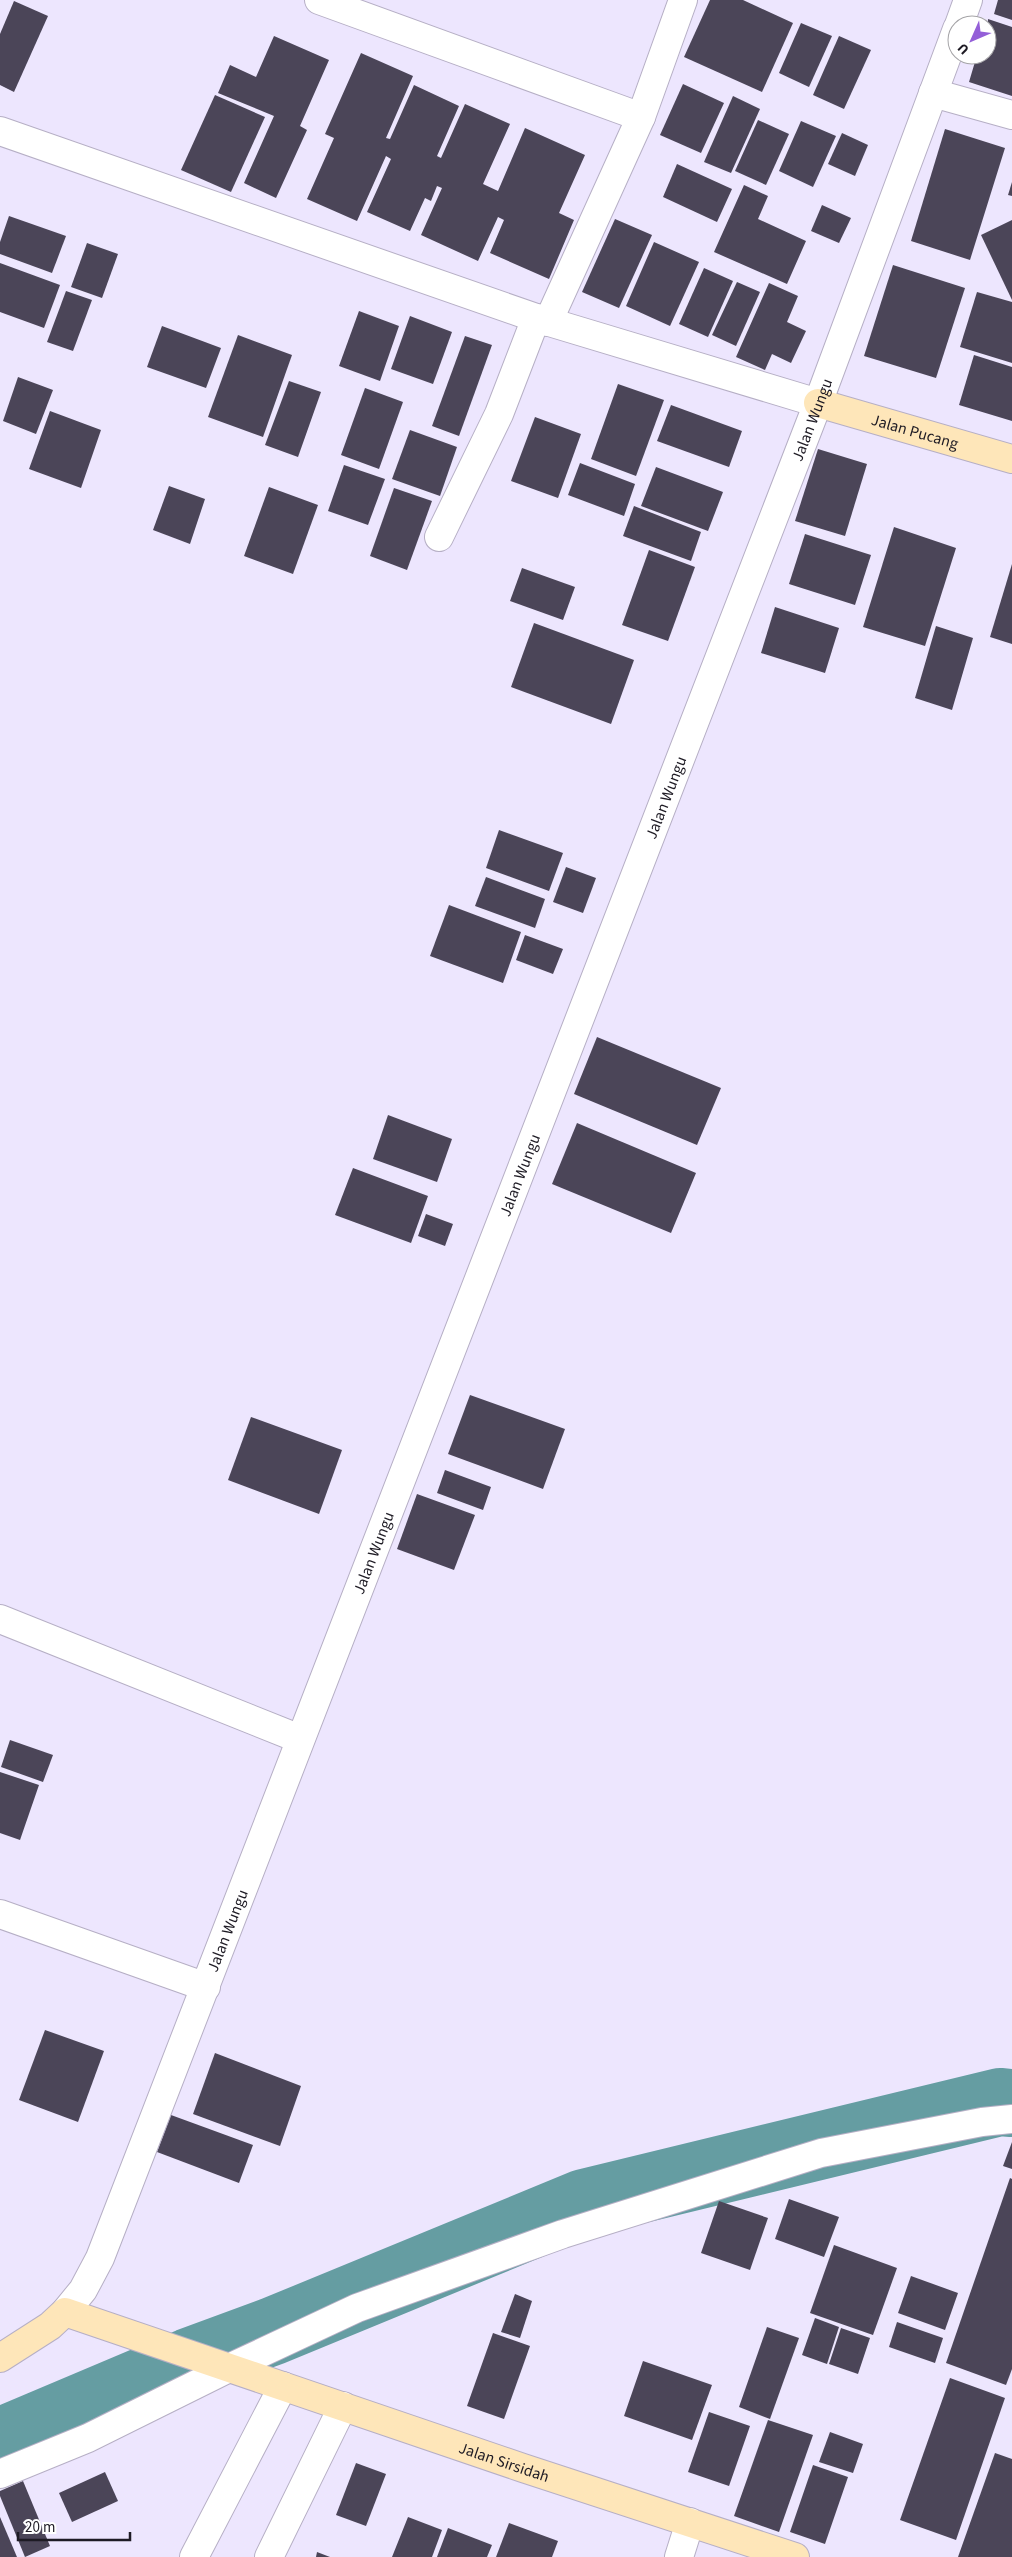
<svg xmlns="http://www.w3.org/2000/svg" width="1012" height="2557" font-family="'Source Sans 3',sans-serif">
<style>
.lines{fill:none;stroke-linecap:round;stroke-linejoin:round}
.river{stroke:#659da2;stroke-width:68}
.building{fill:#4b4558}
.street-casing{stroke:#b6afc5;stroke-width:30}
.secondary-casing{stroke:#b6afc5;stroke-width:30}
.street{stroke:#fff;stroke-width:28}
.secondary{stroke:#fee6b9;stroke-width:28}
.labels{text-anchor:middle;stroke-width:5;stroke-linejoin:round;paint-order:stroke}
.street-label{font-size:16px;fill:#1e1b24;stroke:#fff}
</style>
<rect width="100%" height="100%" fill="#ede6fe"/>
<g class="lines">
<polyline class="river" points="0,2442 189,2362 273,2331 584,2203 1000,2102 1012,2103"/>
</g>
<g class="building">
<polygon points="710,0 743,0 793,23 762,92 684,57"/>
<polygon points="998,0 1012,0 1012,20 994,14"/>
<polygon points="14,1 48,16 14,92 0,85 0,34"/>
<polygon points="988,19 1012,27 1012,96 969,82 977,55 987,55"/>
<polygon points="801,23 832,36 809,87 779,73"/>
<polygon points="274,36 329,60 300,126 307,130 276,198 244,183 274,116 218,93 230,65 256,77"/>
<polygon points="839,36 871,50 844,109 813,95"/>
<polygon points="361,53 413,76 386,138 390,139 414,85 459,106 437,156 441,158 465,104 510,124 483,184 498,191 525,128 585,155 559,213 574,220 549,279 490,253 504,220 498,217 478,261 421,235 442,188 437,186 431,201 425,198 410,231 367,212 391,159 386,156 357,221 307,199 334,138 325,134"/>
<polygon points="683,84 724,103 701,153 660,135"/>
<polygon points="215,95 265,117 231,192 181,170"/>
<polygon points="733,96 760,109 731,173 704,162"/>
<polygon points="758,120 789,134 766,185 735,171"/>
<polygon points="801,121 836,136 813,187 779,171"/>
<polygon points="945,129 1005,148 970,260 911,241"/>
<polygon points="842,133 868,145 855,176 828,164"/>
<polygon points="677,164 732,189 717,222 663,197"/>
<polygon points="1012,182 1012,196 1008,195"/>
<polygon points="744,185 768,196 758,219 806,241 787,284 714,252"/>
<polygon points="822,205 851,218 839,243 811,231"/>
<polygon points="9,216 66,236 52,273 0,254 0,242"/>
<polygon points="615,219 652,235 619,308 582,292"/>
<polygon points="1012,220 1012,300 981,235"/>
<polygon points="654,242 699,262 670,326 626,306"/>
<polygon points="87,243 118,254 102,298 71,287"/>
<polygon points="0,263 60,285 44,328 0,312"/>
<polygon points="893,265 965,288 936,378 864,356"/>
<polygon points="704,268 733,281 708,337 679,324"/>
<polygon points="737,282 760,292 736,346 712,335"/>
<polygon points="769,283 798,296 787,322 806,331 791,363 772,354 765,370 736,357"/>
<polygon points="66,291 92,300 73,351 47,342"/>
<polygon points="977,292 1012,302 1012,363 960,347"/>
<polygon points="359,311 399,326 380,381 339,366"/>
<polygon points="410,316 452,332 433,384 391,369"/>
<polygon points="162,326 221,348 206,388 147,367"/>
<polygon points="238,335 292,355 263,437 208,417"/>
<polygon points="465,336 492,345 459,436 432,426"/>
<polygon points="974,355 1012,367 1012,421 959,405"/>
<polygon points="18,377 53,390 36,434 3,421"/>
<polygon points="289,381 321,392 298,457 265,445"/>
<polygon points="618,384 664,400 636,476 591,459"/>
<polygon points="365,388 403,402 379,469 341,455"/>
<polygon points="671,405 742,431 729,467 657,441"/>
<polygon points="50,411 101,430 81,488 29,469"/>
<polygon points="535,417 581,434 558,498 511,481"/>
<polygon points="410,430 457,447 440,496 392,479"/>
<polygon points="818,449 867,464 845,536 795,521"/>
<polygon points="580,463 635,484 624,516 568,495"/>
<polygon points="344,465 385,479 368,525 328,511"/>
<polygon points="656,467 723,492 708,531 641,506"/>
<polygon points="169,486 205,499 190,544 153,530"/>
<polygon points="269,487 318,505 293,574 244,556"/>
<polygon points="394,488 432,501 407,570 370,556"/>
<polygon points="634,506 701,532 691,561 623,536"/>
<polygon points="894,527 956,548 925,646 863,627"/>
<polygon points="805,534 871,555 855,605 789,584"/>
<polygon points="649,550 695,567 668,641 622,625"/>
<polygon points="1012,564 1012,644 990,637"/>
<polygon points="522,568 575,587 563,620 510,601"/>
<polygon points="775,607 839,628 825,673 761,653"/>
<polygon points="534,623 634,660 611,724 511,687"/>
<polygon points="936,626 973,638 952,710 915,698"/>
<polygon points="499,830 563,853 549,891 486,868"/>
<polygon points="566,867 596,878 583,913 553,902"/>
<polygon points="486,877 545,899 535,928 475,906"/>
<polygon points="449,905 521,932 503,983 430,956"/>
<polygon points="525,935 563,949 553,974 516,960"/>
<polygon points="597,1037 721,1088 697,1145 574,1094"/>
<polygon points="388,1115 452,1139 437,1182 373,1159"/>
<polygon points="577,1123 696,1173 671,1233 552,1184"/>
<polygon points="353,1168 428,1196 411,1243 335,1215"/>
<polygon points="426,1214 453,1224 445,1246 418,1236"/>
<polygon points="470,1395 565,1429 543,1489 448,1454"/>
<polygon points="251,1417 342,1450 319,1514 228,1480"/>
<polygon points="445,1470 491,1487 483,1510 437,1493"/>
<polygon points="417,1494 475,1515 454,1570 397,1549"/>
<polygon points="10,1740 53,1755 43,1782 1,1767"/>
<polygon points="0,1772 39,1785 20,1840 0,1833"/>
<polygon points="45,2030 104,2051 78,2122 19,2100"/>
<polygon points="215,2053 301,2086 280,2146 193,2114"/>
<polygon points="171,2115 253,2145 239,2183 157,2152"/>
<polygon points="1012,2142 1012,2169 1003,2166"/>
<polygon points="1010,2178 1012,2179 1012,2369 1006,2385 946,2363"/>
<polygon points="789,2199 839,2217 824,2257 775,2239"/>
<polygon points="719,2201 768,2218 750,2270 701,2253"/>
<polygon points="834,2245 897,2268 873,2335 810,2313"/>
<polygon points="911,2276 958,2293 945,2330 898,2313"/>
<polygon points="515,2294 532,2301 520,2338 501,2332"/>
<polygon points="815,2318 839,2327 827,2364 802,2355"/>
<polygon points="897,2322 943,2338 935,2363 889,2347"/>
<polygon points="767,2327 799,2338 770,2419 739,2407"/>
<polygon points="841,2328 870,2338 858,2374 829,2364"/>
<polygon points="493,2333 530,2346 504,2419 467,2406"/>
<polygon points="643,2361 712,2385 692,2440 624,2416"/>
<polygon points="950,2378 1005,2398 956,2540 900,2520"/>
<polygon points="709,2412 750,2426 729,2486 688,2472"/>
<polygon points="768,2420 813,2435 779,2532 734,2516"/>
<polygon points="830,2432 863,2444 853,2473 819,2462"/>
<polygon points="995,2453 1012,2459 1012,2557 958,2557"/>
<polygon points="356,2463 386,2474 366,2526 336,2515"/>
<polygon points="813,2465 848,2477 825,2544 790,2532"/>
<polygon points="105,2472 118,2501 72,2522 59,2493"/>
<polygon points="23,2481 50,2546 25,2557 0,2496 0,2491"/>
<polygon points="0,2517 17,2557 0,2557"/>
<polygon points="408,2517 442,2530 432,2557 392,2557"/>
<polygon points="509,2523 558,2541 552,2557 496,2557"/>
<polygon points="448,2528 492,2545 487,2557 437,2557"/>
<polygon points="317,2552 330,2557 316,2557"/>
</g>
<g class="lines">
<defs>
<g id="street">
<polyline points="319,0 641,117"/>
<polyline points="959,25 968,0"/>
<polyline points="933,93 1012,115"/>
<polyline points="0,131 536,318 818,403"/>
<polyline points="548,322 641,117 683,0"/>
<polyline points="439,537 499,414 536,318"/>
<polyline points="0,1619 300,1739"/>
<polyline points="0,1914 206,1987"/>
<path id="s1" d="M65 2312 83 2290 100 2258 818 403 957 29"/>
<polyline points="0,2474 88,2438 229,2368 357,2308 563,2234 821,2153 982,2122 1012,2119"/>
<polyline points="194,2557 283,2386"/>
<polyline points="269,2557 343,2406"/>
<polyline points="679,2557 690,2522"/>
</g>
<g id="secondary">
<path id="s2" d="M818 403 1012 459"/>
<path id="s3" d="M0 2358 50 2326 65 2312 523 2468 795 2557"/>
</g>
</defs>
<use href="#street" class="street-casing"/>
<use href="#secondary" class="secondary-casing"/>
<use href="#street" class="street"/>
<use href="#secondary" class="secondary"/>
</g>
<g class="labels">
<g class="street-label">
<text dy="6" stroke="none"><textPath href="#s1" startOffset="2036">Jalan Wungu</textPath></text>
<text dy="6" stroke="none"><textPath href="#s2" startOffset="101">Jalan Pucang</textPath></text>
<text dy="6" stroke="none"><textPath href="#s1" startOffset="1631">Jalan Wungu</textPath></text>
<text dy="6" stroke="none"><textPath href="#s1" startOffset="1226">Jalan Wungu</textPath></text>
<text dy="6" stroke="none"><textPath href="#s1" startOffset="821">Jalan Wungu</textPath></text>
<text dy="6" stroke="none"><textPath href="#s1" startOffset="416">Jalan Wungu</textPath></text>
<text dy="6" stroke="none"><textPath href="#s3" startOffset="544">Jalan Sirsidah</textPath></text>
</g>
</g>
<g transform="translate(972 40) rotate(225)"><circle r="24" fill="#ffffff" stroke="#a5a4a7"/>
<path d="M0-4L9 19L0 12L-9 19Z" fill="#945fd8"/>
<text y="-8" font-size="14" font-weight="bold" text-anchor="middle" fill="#1e1b24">U</text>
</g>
<path d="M18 2532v8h112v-8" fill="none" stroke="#1e1b24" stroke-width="2.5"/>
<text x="25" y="2532" font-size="15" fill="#1e1b24" stroke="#ffffff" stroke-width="4" paint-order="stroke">20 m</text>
</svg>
